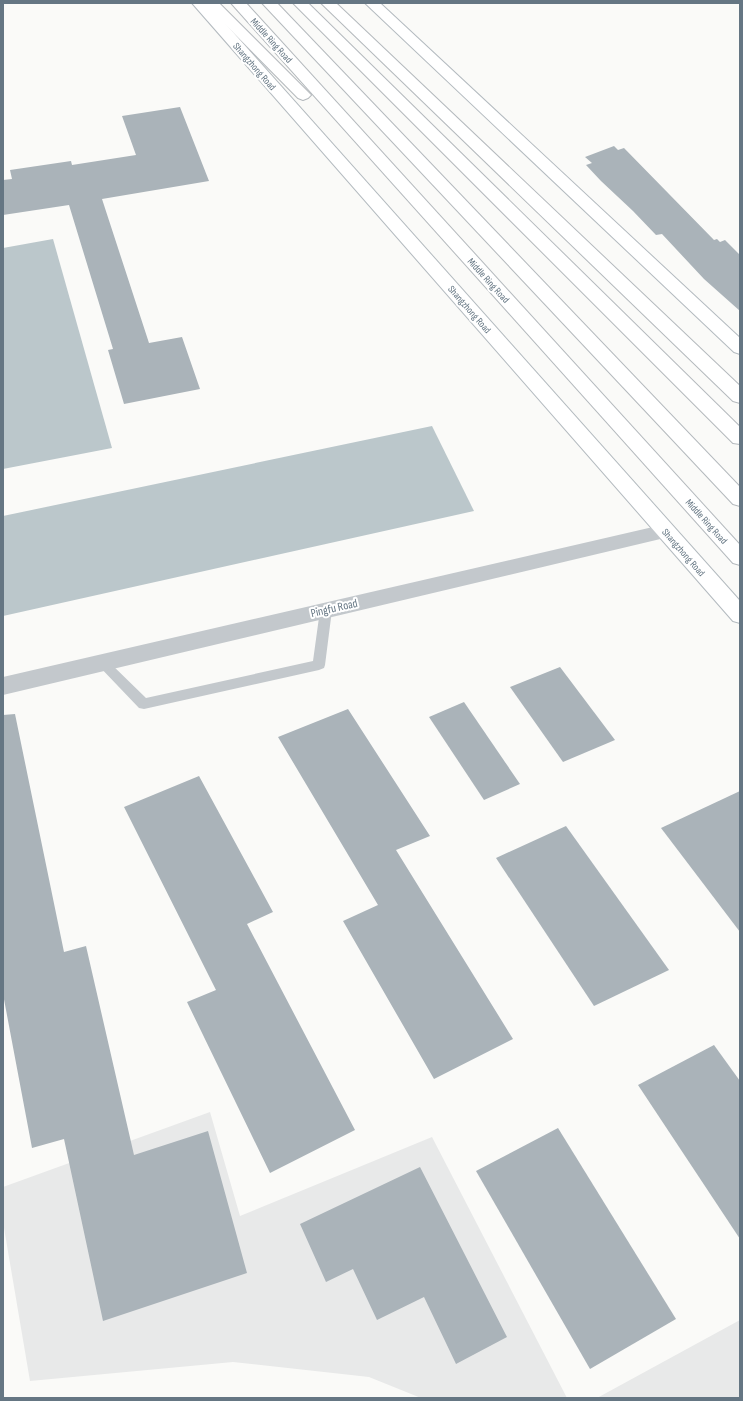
<svg xmlns="http://www.w3.org/2000/svg" width="743" height="1401" font-family="'Sofia Sans Condensed',sans-serif">
<style>
.built{fill:#e8e9e9}
.water{fill:#bbc7cb}
.building{fill:#aab3b9}
.lines{fill:none;stroke-linecap:round;stroke-linejoin:round}
.secondary-casing{stroke:#b3babf;stroke-width:2}
.trunk-casing{stroke:#b4b9bd;stroke-width:2}
.service{fill:#c3c8cc;fill-rule:evenodd}
.minor{fill:#c3c8cc;fill-rule:evenodd}
.secondary{fill:#fff;fill-rule:evenodd}
.trunk{fill:#fff;fill-rule:evenodd}
.labels{text-anchor:middle;stroke-width:4;stroke-linejoin:round;paint-order:stroke}
.far-street-label{font-size:10px;fill:#657683;stroke:#fff}
.street-label{font-size:12px;fill:#657683;stroke:#fff}
</style>
<rect width="100%" height="100%" fill="#fafaf8"/>
<g class="built">
<polygon points="210,1112 240,1216 432,1137 567,1398 421,1398 369,1377 233,1362 30,1381 3,1222 3,1187"/>
<polygon points="740,1320 740,1398 597,1398"/>
</g>
<g class="water">
<polygon points="53,239 112,448 3,469 3,248"/>
<polygon points="432,426 474,511 3,616 3,516"/>
</g>
<g class="building">
<polygon points="180,107 209,181 102,199 149,343 182,337 200,389 124,404 108,350 113,349 69,205 3,215 3,180 12,179 10,170 71,161 72,165 136,155 122,116"/>
<polygon points="614,146 618,150 624,148 714,240 717,239 720,242 725,240 740,255 740,311 704,279 662,234 656,235 633,211 601,181 586,165 592,163 585,157"/>
<polygon points="560,667 615,740 563,762 510,687"/>
<polygon points="464,702 520,784 484,800 429,717"/>
<polygon points="348,709 430,836 396,850 513,1039 434,1079 343,921 378,905 278,737"/>
<polygon points="15,714 64,952 86,946 134,1155 208,1131 247,1273 103,1321 64,1139 32,1148 3,994 3,715"/>
<polygon points="199,776 273,912 247,924 355,1130 270,1173 187,1002 216,990 124,807"/>
<polygon points="740,791 740,932 661,828"/>
<polygon points="566,826 669,970 594,1006 496,858"/>
<polygon points="714,1045 740,1081 740,1239 638,1085"/>
<polygon points="558,1128 676,1319 590,1369 476,1171"/>
<polygon points="420,1167 507,1337 456,1364 424,1297 377,1320 353,1269 326,1282 300,1224"/>
</g>
<g class="lines">
<defs>
<g id="secondary">
<polygon points="192,3 207,3 740,601 740,623 733,621"/>
<polygon points="365,3 380,3 740,338 740,354 734,352"/>
</g>
<g id="trunk">
<polygon points="204,3 219,3 311,95 308,98 303,100 298,98"/>
<polygon points="231,3 246,3 740,545 740,565 733,563"/>
<polygon points="262,3 277,3 740,487 740,506 733,504"/>
<polygon points="293,3 308,3 740,427 740,444 733,443"/>
<polygon points="321,3 336,3 740,386 740,403 733,401"/>
</g>
</defs>
<use href="#secondary" class="secondary-casing"/>
<use href="#trunk" class="trunk-casing"/>
<polygon class="service" points="326,605 330,607 332,610 325,665 324,668 319,670 144,709 139,708 96,663 97,660 102,658 107,660 146,698 313,661 320,610 322,607"/>
<polygon class="minor" points="666,524 673,526 676,531 673,536 3,695 3,677"/>
<use href="#secondary" class="secondary"/>
<use href="#trunk" class="trunk"/>
</g>
<g class="labels">
<g class="far-street-label">
<text transform="translate(272 40) rotate(48)" y="4">Middle Ring Road</text>
<text transform="translate(255 66) rotate(49)" y="4">Shangzhong Road</text>
<text transform="translate(489 280) rotate(48)" y="4">Middle Ring Road</text>
<text transform="translate(470 309) rotate(49)" y="4">Shangzhong Road</text>
<text transform="translate(707 521) rotate(48)" y="4">Middle Ring Road</text>
<text transform="translate(684 552) rotate(49)" y="4">Shangzhong Road</text>
</g>
<g class="street-label">
<text transform="translate(334 608) rotate(-13)" y="4">Pingfu Road</text>
</g>
</g>
<rect width="743" height="1401" fill="none" stroke="#657683" stroke-width="8"/>
</svg>
